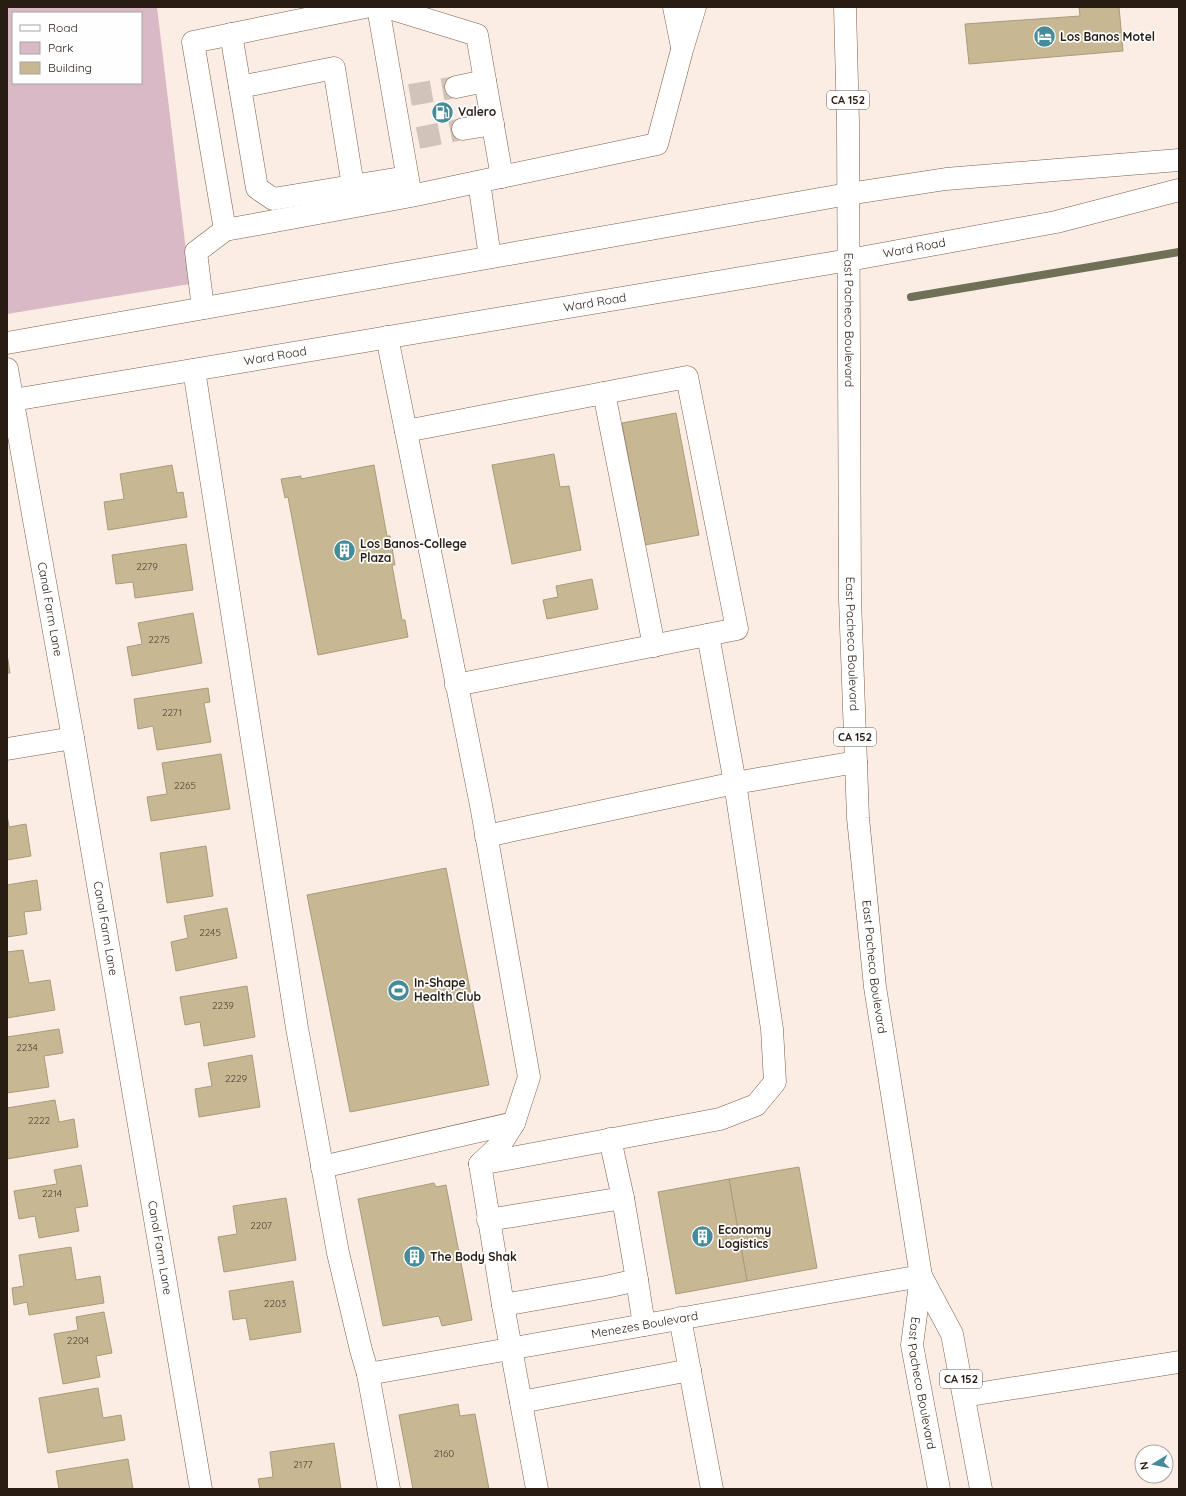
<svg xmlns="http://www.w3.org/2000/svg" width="1186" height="1496" font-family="Quicksand,sans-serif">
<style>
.green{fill:#dab9c6;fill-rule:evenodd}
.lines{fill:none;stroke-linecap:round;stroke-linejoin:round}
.stream{stroke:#6f7156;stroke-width:8}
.building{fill:#c7b793;stroke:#aa9b7a}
.minor-tunnel{stroke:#d2c3ba;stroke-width:22;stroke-dasharray:22 11;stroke-linecap:butt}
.minor-casing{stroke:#7c5e4a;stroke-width:23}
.highway-casing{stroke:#7c5e4a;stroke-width:23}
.minor{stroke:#fff;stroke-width:22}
.highway{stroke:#fff;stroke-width:22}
.labels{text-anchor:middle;stroke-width:3.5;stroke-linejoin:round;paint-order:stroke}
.number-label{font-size:10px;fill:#504333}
.shield{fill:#fefefe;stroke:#68605a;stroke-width:1}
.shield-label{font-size:11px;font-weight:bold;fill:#281c13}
.poi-label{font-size:12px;font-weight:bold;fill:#281c13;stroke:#fefefe;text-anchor:start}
.street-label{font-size:12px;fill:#281c13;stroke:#fefefe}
</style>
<rect width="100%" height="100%" fill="#fcede4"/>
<path class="green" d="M7 7H157L190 284 7 314ZM13 13H141V83H13Z"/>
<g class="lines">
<polyline class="stream" points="911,297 1179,252"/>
</g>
<g class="building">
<polygon points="1079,7 1119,7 1123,51 969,64 965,24 1080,16"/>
<polygon points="676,413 699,535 645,545 622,423"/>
<polygon points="554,454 560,487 569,486 581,550 512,564 492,465"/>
<polygon points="172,465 177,493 183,492 187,517 108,530 104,502 124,499 120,474"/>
<polygon points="374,465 387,536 390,536 395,565 392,565 402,620 405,620 408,637 318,655 288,497 285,498 281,479 301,476 301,479"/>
<polygon points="186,544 193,590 135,598 133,582 116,584 112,555"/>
<polygon points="592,579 598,609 547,619 543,600 558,597 556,586"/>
<polygon points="193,613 202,663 132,676 127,647 142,644 138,623"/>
<polygon points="7,654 10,673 7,673"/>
<polygon points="208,688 210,702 204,703 211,742 157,750 153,726 138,729 134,699"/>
<polygon points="221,754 230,809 151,821 147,797 167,794 162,763"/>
<polygon points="7,815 9,827 26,824 31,856 7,860"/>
<polygon points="206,846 213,896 167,903 160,853"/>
<polygon points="446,868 489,1085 350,1112 307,895"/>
<polygon points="37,880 41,910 24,912 27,934 7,937 7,885"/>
<polygon points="227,908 237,958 176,971 171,942 188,938 184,916"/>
<polygon points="23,950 29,983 50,980 55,1010 7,1018 7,952"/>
<polygon points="247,986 255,1037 204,1046 200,1022 185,1025 180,997"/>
<polygon points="59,1029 63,1053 44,1056 49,1087 7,1093 7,1037"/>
<polygon points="252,1055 260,1107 199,1117 195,1089 212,1086 208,1063"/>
<polygon points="55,1100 59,1122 74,1119 78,1147 7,1159 7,1108"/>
<polygon points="81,1165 88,1206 75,1208 79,1231 39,1238 35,1216 19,1219 14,1191 57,1184 54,1170"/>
<polygon points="799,1167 817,1268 747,1281 729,1179"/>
<polygon points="729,1179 747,1281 676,1294 658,1192"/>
<polygon points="434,1183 436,1187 446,1185 472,1320 442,1326 439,1316 383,1326 358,1199"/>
<polygon points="286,1198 296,1260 224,1272 218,1237 237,1234 233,1206"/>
<polygon points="71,1247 76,1280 100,1276 104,1303 29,1315 27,1302 14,1305 12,1288 24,1286 19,1255"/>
<polygon points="293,1281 301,1332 250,1340 246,1318 233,1320 229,1291"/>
<polygon points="104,1312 112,1353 96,1356 100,1377 63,1384 54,1334 78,1330 76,1317"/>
<polygon points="98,1388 103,1418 121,1415 125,1440 48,1453 39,1398"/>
<polygon points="458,1404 460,1416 475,1414 489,1489 413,1489 399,1415"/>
<polygon points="334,1443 341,1489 260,1489 258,1479 273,1477 270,1452"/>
<polygon points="128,1459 133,1489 59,1489 56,1471"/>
</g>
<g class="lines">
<g class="minor-tunnel">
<polyline points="410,95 456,87"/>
<polyline points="418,138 463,129"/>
</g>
<defs>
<g id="minor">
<polyline points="378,7 410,191"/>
<polyline points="386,7 477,35 502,177"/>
<polyline points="674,7 682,47"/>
<polyline points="231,34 257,188 273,199 407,177"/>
<polyline points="240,87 334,68 353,186"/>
<polyline points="456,87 485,81"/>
<polyline points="463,129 493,124"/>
<polyline points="479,182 490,257"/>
<polyline points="225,230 193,42 365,7"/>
<polyline points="203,308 196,252 225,230 411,196 657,144 682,50 695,7"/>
<polyline points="387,337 481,805 529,1077 514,1123 500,1145 480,1164 503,1305 537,1489"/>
<polyline points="7,343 848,194 946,179 1179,160"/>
<path id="s1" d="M7 369 73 738 201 1489"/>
<polyline points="194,370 297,1028 338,1253 361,1350 368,1374 389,1489"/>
<polyline points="604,393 654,646"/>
<path id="s2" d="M7 401 849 260 1056 222 1179 190"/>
<polyline points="406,431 687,377 737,629 456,685"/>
<polyline points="7,749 73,738"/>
<polyline points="486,836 735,783 856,762"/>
<polyline points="610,1139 623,1198"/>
<polyline points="480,1164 720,1119 756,1105 775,1082 772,1029 735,783 708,635"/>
<polyline points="322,1167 514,1123"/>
<polyline points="488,1220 623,1198 637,1280 606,1287 503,1305"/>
<polyline points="637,1280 644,1325"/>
<polyline points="680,1318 712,1489"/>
<path id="s3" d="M368 1374 921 1276"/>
<polyline points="964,1396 1179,1362"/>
<polyline points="521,1402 690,1370"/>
</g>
<g id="highway">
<path id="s4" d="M845 7 848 123 850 599 858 818 875 987 921 1276 912 1345 939 1489"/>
<polyline points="921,1276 952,1334 981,1489"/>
</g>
</defs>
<use href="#minor" class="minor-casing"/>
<use href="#highway" class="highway-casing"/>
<use href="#minor" class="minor"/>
<use href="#highway" class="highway"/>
</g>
<defs>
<symbol id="hotel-disc" viewBox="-11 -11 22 22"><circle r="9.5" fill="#478b99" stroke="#fefefe"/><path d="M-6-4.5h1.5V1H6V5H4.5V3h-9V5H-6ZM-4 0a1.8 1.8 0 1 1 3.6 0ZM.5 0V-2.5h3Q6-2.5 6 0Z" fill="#fff"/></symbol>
<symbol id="fuel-disc" viewBox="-11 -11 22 22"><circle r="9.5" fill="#478b99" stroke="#fefefe"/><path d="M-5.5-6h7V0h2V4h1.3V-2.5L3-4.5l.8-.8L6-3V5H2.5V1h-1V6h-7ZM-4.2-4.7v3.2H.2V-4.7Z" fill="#fff"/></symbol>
<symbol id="building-disc" viewBox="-11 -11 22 22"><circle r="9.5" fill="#478b99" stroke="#fefefe"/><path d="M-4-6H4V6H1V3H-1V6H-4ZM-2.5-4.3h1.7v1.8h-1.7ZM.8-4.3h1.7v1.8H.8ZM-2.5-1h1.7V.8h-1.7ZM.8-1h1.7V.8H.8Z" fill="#fff"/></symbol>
<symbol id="stadium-disc" viewBox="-11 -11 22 22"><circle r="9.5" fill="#478b99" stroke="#fefefe"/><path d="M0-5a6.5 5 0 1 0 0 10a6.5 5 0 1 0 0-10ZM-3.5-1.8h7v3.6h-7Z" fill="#fff"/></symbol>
</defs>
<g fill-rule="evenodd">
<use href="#hotel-disc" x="1032" y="24" width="25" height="25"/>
<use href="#fuel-disc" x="430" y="100" width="25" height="25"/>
<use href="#building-disc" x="332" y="538" width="25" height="25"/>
<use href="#stadium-disc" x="386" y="978" width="25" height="25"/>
<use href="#building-disc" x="690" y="1224" width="25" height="25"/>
<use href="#building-disc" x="402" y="1244" width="25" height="25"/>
</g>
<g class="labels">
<g class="number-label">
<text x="147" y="570">2279</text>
<text x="159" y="643">2275</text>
<text x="172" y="716">2271</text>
<text x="185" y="789">2265</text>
<text x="210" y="936">2245</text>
<text x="223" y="1009">2239</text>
<text x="27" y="1051">2234</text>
<text x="236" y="1082">2229</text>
<text x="39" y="1124">2222</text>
<text x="52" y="1197">2214</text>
<text x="261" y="1229">2207</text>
<text x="275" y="1307">2203</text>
<text x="78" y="1344">2204</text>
<text x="444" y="1457">2160</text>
<text x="303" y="1468">2177</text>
</g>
<g class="shield">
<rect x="827" y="91" width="42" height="18" rx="3"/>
<rect x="834" y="728" width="42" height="18" rx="3"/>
<rect x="940" y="1370" width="42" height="18" rx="3"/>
</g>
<g class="shield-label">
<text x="848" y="104">CA 152</text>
<text x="855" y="741">CA 152</text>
<text x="961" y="1383">CA 152</text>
</g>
<g class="poi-label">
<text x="1060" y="41">Los Banos Motel</text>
<text x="458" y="116">Valero</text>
<text x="360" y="548">Los Banos-College<tspan x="360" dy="14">Plaza</tspan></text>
<text x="414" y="987">In-Shape<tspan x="414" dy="14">Health Club</tspan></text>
<text x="718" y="1234">Economy<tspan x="718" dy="14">Logistics</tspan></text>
<text x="430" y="1261">The Body Shak</text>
</g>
<g class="street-label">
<text dy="4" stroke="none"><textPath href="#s2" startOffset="920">Ward Road</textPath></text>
<text dy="4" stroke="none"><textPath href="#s2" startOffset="596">Ward Road</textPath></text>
<text dy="4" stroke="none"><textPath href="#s4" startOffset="313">East Pacheco Boulevard</textPath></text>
<text dy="4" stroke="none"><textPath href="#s2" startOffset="272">Ward Road</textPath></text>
<text dy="4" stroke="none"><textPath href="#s1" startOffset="244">Canal Farm Lane</textPath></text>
<text dy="4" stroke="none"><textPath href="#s4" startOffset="637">East Pacheco Boulevard</textPath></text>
<text dy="4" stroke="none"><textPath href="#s1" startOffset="568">Canal Farm Lane</textPath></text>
<text dy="4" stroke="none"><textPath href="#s4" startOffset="961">East Pacheco Boulevard</textPath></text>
<text dy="4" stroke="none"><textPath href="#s1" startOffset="892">Canal Farm Lane</textPath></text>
<text dy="4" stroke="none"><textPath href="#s3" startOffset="281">Menezes Boulevard</textPath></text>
<text dy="4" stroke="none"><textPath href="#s4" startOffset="1382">East Pacheco Boulevard</textPath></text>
</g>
</g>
<rect width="1186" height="1496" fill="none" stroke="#281c13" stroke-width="16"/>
<rect x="12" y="12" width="130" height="72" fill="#fefefe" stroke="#a8a4a0"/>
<rect x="20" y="25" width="20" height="6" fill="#ffffff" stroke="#a8a4a0"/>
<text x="48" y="32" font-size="12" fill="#281c13">Road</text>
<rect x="20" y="42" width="20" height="12" fill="#dab9c6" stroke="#a8a4a0"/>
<text x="48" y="52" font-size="12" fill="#281c13">Park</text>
<rect x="20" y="62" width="20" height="12" fill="#c7b793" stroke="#a8a4a0"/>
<text x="48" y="72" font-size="12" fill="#281c13">Building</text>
<g transform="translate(1154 1464) rotate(260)"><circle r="19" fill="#fefefe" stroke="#a8a4a0"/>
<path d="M0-3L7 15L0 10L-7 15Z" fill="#478b99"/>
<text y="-6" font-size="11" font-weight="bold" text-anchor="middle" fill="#281c13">N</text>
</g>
</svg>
